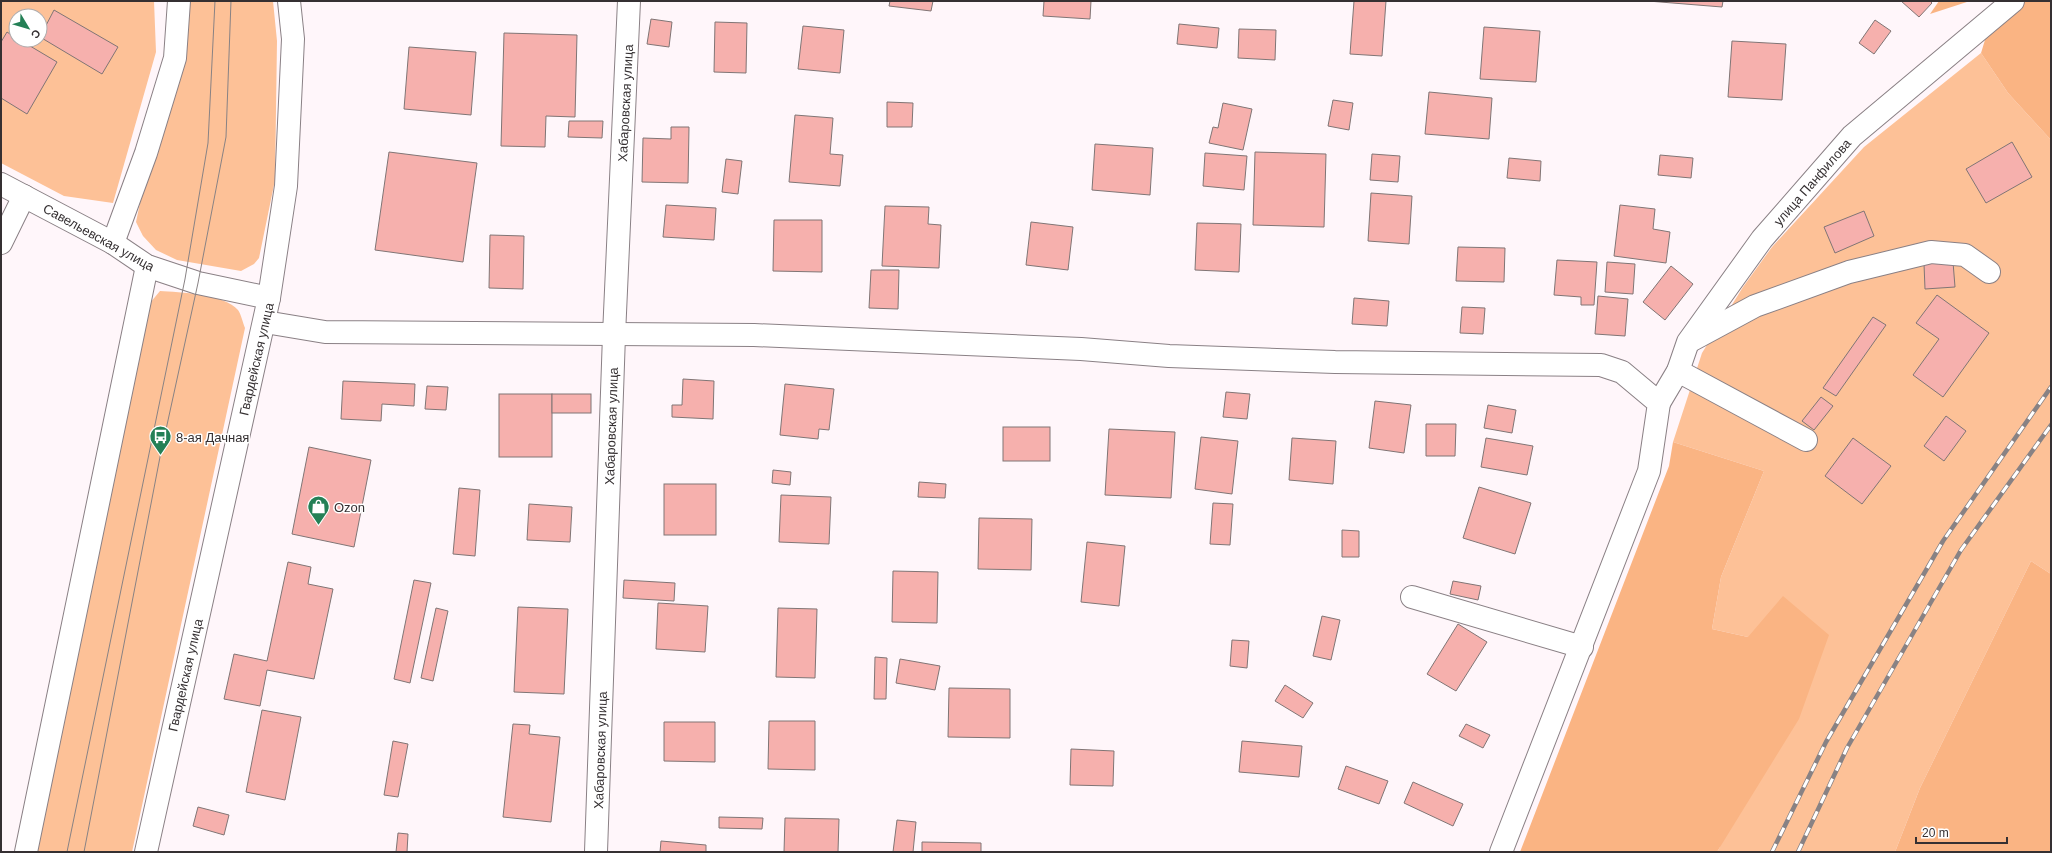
<svg xmlns="http://www.w3.org/2000/svg" width="2052" height="853" font-family="Helvetica,sans-serif">
<style>
.green{fill:#fdc197;fill-rule:evenodd}
.forest{fill:#fab483}
.building{fill:#f6b0ad;stroke:#807575}
.lines{fill:none;stroke-linecap:round;stroke-linejoin:round}
.minor-casing{stroke:#8a8085;stroke-width:24}
.major-casing{stroke:#8a8085;stroke-width:24}
.minor{stroke:#fff;stroke-width:22}
.major{stroke:#fff;stroke-width:22}
.tram{stroke:#888284;stroke-width:1}
.rail-casing{stroke:#888284;stroke-width:4.5}
.rail{stroke:#fff;stroke-width:3;stroke-dasharray:9;stroke-linecap:butt}
.labels{text-anchor:middle;stroke-width:3;stroke-linejoin:round;paint-order:stroke}
.street-label{font-size:13px;fill:#353032;stroke:#fff}
.poi-label{font-size:13px;fill:#353032;stroke:#fff;text-anchor:start}
</style>
<rect width="100%" height="100%" fill="#fff6fa"/>
<g class="green">
<path d="M1 1H154L156 52 113 203 64 196 1 163ZM16 16H40V40H16Z"/>
<polygon points="181,1 273,1 277,41 275,180 259,258 254,264 241,271 177,260 156,250 143,236 136,222 141,198 157,152"/>
<polygon points="1981,53 2008,93 2051,140 2051,574 2031,561 1920,788 1895,852 1717,852 1720,847 1748,637 1712,629 1721,577 1764,471 1673,442 1702,353 1743,287 1772,247 1864,147"/>
<path d="M160 291C179 292 225 294 238 310 241 314 243 323 245 328L132 852H36L150 303Z"/>
</g>
<g class="forest">
<polygon points="1939,1 1970,1 1930,14"/>
<polygon points="1997,1 2051,1 2051,140 2008,93 1981,53"/>
<polygon points="1673,442 1764,471 1721,577 1712,629 1748,637 1783,596 1829,635 1799,719 1717,852 1520,852 1669,466"/>
<polygon points="2031,561 2051,574 2051,852 1895,852 1920,788"/>
</g>
<g class="building">
<polygon points="890,1 933,1 931,11 889,6"/>
<polygon points="1044,1 1091,1 1090,19 1043,16"/>
<polygon points="1354,1 1386,1 1382,56 1350,54"/>
<polygon points="1648,1 1723,1 1722,7"/>
<polygon points="1901,1 1930,1 1932,3 1919,17"/>
<polygon points="54,10 118,47 102,74 40,37"/>
<polygon points="651,19 672,22 669,47 647,44"/>
<polygon points="1875,20 1891,31 1874,54 1859,43"/>
<polygon points="715,22 747,23 746,73 714,72"/>
<polygon points="1179,24 1219,28 1217,48 1177,44"/>
<polygon points="803,26 844,30 840,73 798,69"/>
<polygon points="1484,27 1540,31 1536,82 1480,79"/>
<polygon points="1239,29 1276,30 1275,60 1238,58"/>
<polygon points="7,32 16,38 16,40 20,40 57,62 27,114 1,98 1,42"/>
<polygon points="504,33 577,35 575,117 546,116 545,147 501,146"/>
<polygon points="1732,41 1786,44 1782,100 1728,97"/>
<polygon points="409,47 476,52 471,115 404,109"/>
<polygon points="1429,92 1492,98 1489,139 1425,134"/>
<polygon points="1333,100 1353,103 1349,130 1328,126"/>
<polygon points="887,102 913,103 912,127 887,127"/>
<polygon points="1223,103 1252,109 1243,150 1209,143 1213,127 1218,128"/>
<polygon points="795,115 833,118 830,154 843,155 840,186 789,182"/>
<polygon points="569,121 603,121 602,138 568,137"/>
<polygon points="671,127 689,127 688,183 642,182 643,138 671,139"/>
<polygon points="2012,142 2032,177 1986,203 1966,169"/>
<polygon points="1095,144 1153,148 1150,195 1092,190"/>
<polygon points="389,152 477,163 463,262 375,250"/>
<polygon points="1255,152 1326,154 1324,227 1253,225"/>
<polygon points="1205,153 1247,156 1244,190 1203,186"/>
<polygon points="1372,154 1400,156 1398,182 1370,180"/>
<polygon points="1660,155 1693,158 1691,178 1658,175"/>
<polygon points="1509,158 1541,161 1540,181 1507,178"/>
<polygon points="726,159 742,161 738,194 722,192"/>
<polygon points="1371,193 1412,196 1409,244 1368,241"/>
<polygon points="666,205 716,208 714,240 663,237"/>
<polygon points="1620,205 1655,209 1653,229 1670,232 1666,263 1614,256"/>
<polygon points="885,206 929,207 928,224 941,225 939,268 882,266"/>
<polygon points="1864,211 1874,236 1835,253 1824,227"/>
<polygon points="774,220 822,220 822,272 773,271"/>
<polygon points="1031,222 1073,227 1068,270 1026,265"/>
<polygon points="1197,223 1241,224 1239,272 1195,270"/>
<polygon points="490,235 524,236 523,289 489,288"/>
<polygon points="1458,247 1505,248 1504,282 1456,281"/>
<polygon points="1557,260 1597,262 1594,305 1581,305 1581,297 1554,295"/>
<polygon points="1607,262 1635,264 1633,294 1605,292"/>
<polygon points="1953,262 1955,287 1925,289 1924,264"/>
<polygon points="1671,266 1693,284 1665,320 1643,302"/>
<polygon points="871,270 899,270 898,309 869,308"/>
<polygon points="1937,295 1989,333 1943,397 1913,375 1939,339 1916,323"/>
<polygon points="1598,296 1628,299 1625,336 1595,334"/>
<polygon points="1354,298 1389,301 1387,326 1352,324"/>
<polygon points="1462,307 1485,308 1483,334 1460,333"/>
<polygon points="1873,317 1886,325 1836,396 1823,388"/>
<polygon points="683,379 714,381 713,419 672,417 672,405 682,405"/>
<polygon points="343,381 415,384 414,406 382,404 381,421 341,419"/>
<polygon points="785,384 834,389 829,430 819,429 818,439 780,435"/>
<polygon points="427,386 448,387 446,410 425,409"/>
<polygon points="1226,392 1250,394 1247,419 1223,417"/>
<rect x="499" y="394" width="53" height="63"/>
<rect x="552" y="394" width="39" height="19"/>
<polygon points="1821,397 1833,406 1814,430 1802,421"/>
<polygon points="1375,401 1411,405 1404,453 1369,448"/>
<polygon points="1488,405 1516,410 1512,433 1484,428"/>
<polygon points="1946,416 1966,431 1944,461 1924,446"/>
<polygon points="1426,424 1456,424 1455,456 1426,456"/>
<rect x="1003" y="427" width="47" height="34"/>
<polygon points="1109,429 1175,432 1171,498 1105,495"/>
<polygon points="1201,437 1238,441 1232,494 1195,489"/>
<polygon points="1292,438 1336,441 1333,484 1289,480"/>
<polygon points="1486,438 1533,446 1527,475 1481,467"/>
<polygon points="1853,438 1891,466 1862,504 1825,476"/>
<polygon points="309,447 371,460 354,547 292,534"/>
<polygon points="773,470 791,472 790,485 772,483"/>
<polygon points="919,482 946,484 945,498 918,497"/>
<rect x="664" y="484" width="52" height="51"/>
<polygon points="1479,487 1531,503 1515,554 1463,538"/>
<polygon points="459,488 480,490 475,556 453,554"/>
<polygon points="781,495 831,497 829,544 779,542"/>
<polygon points="1213,503 1233,504 1230,545 1210,544"/>
<polygon points="529,504 572,507 570,542 527,540"/>
<polygon points="979,518 1032,519 1031,570 978,569"/>
<polygon points="1342,530 1359,531 1359,557 1342,557"/>
<polygon points="1087,542 1125,546 1119,606 1081,602"/>
<polygon points="288,562 311,567 308,584 333,589 314,679 267,670 260,706 224,699 234,654 267,661"/>
<polygon points="893,571 938,572 937,623 892,622"/>
<polygon points="414,580 431,583 410,683 394,679"/>
<polygon points="624,580 675,583 674,601 623,598"/>
<polygon points="1453,581 1481,586 1478,600 1450,594"/>
<polygon points="658,603 708,606 705,652 656,649"/>
<polygon points="518,607 568,609 564,694 514,692"/>
<polygon points="436,608 448,611 433,681 421,678"/>
<polygon points="778,608 817,609 815,678 776,677"/>
<polygon points="1322,616 1340,620 1331,660 1313,656"/>
<polygon points="1458,624 1487,642 1456,691 1427,674"/>
<polygon points="1232,640 1249,641 1247,668 1230,666"/>
<polygon points="875,657 887,658 886,699 874,699"/>
<polygon points="900,659 940,666 935,690 896,683"/>
<polygon points="1285,685 1313,703 1303,718 1275,701"/>
<polygon points="949,688 1010,689 1010,738 948,737"/>
<polygon points="262,710 301,717 285,800 246,792"/>
<polygon points="769,721 815,721 815,770 768,769"/>
<polygon points="664,722 715,722 715,762 664,761"/>
<polygon points="513,724 530,725 529,734 560,737 551,822 503,817"/>
<polygon points="1466,724 1490,735 1483,748 1459,736"/>
<polygon points="393,741 408,744 398,797 384,795"/>
<polygon points="1242,741 1302,746 1299,777 1239,772"/>
<polygon points="1071,749 1114,751 1113,786 1070,785"/>
<polygon points="1346,766 1388,781 1379,804 1338,789"/>
<polygon points="1413,782 1463,804 1453,826 1404,803"/>
<polygon points="198,807 229,815 224,835 193,826"/>
<polygon points="719,817 763,818 762,829 719,828"/>
<polygon points="785,818 839,819 838,852 784,852"/>
<polygon points="897,820 916,822 913,852 893,852"/>
<polygon points="398,833 408,834 407,852 396,852"/>
<polygon points="661,841 706,845 706,852 660,852"/>
<polygon points="922,842 981,843 981,852 922,852"/>
</g>
<g class="lines">
<defs>
<g id="minor">
<polyline points="1,184 113,243 147,266 198,283 269,298"/>
<polyline points="1,243 24,196"/>
<polyline points="113,243 146,153 175,58 179,1"/>
<polyline points="1692,340 1755,306 1849,272 1931,252 1965,255 1989,272"/>
<polyline points="1678,371 1806,440"/>
<polyline points="1659,403 1678,371 1688,342 1762,239 1852,136 2013,1"/>
<polyline points="1412,597 1582,647"/>
<polyline points="26,852 147,266"/>
<polyline points="596,852 614,335 629,1"/>
</g>
<g id="major">
<polyline points="265,322 325,332 754,335 1081,349 1169,356 1335,362 1601,365 1622,372 1659,403 1649,471 1501,852"/>
<polyline points="146,852 269,298 286,186 293,39 289,1"/>
</g>
</defs>
<use href="#minor" class="minor-casing"/>
<use href="#major" class="major-casing"/>
<use href="#minor" class="minor"/>
<use href="#major" class="major"/>
<g class="tram">
<polyline points="67,852 185,279 208,143 215,1"/>
<polyline points="84,852 160,457 198,283 226,137 231,1"/>
</g>
<defs>
<g id="rail">
<polyline points="1772,852 1826,742 1943,541 2051,387"/>
<polyline points="1798,852 1847,748 1961,550 2051,425"/>
</g>
</defs>
<use href="#rail" class="rail-casing"/>
<use href="#rail" class="rail"/>
</g>
<defs>
<symbol id="bus-pin" viewBox="-11 -11 22 30"><path d="M0 17L-7.5 6A9.5 9.5 0 1 1 7.5 6Z" fill="#248056" stroke="#fff"/><path d="M-5-6H5V4H4V6H2V4H-2V6H-4V4H-5ZM-3.5-4V0h7V-4ZM-3.5 1.2v1.5H-2V1.2ZM2 1.2v1.5H3.5V1.2Z" fill="#fff"/></symbol>
<symbol id="shop-pin" viewBox="-11 -11 22 30"><path d="M0 17L-7.5 6A9.5 9.5 0 1 1 7.5 6Z" fill="#248056" stroke="#fff"/><path d="M-5-2.5h2.3a2.7 3.5 0 0 1 5.4 0H5L5.5 6h-11ZM-1.5-2.5h3a1.5 2.3 0 0 0-3 0Z" fill="#fff"/></symbol>
</defs>
<g fill-rule="evenodd">
<use href="#bus-pin" x="148" y="424" width="25" height="34"/>
<use href="#shop-pin" x="306" y="494" width="25" height="34"/>
</g>
<g class="labels">
<g class="street-label">
<text transform="translate(625 103) rotate(-87)" y="5">Хабаровская улица</text>
<text transform="translate(1812 182) rotate(-49)" y="5">улица Панфилова</text>
<text transform="translate(99 237) rotate(29)" y="5">Савельевская улица</text>
<text transform="translate(256 359) rotate(-77)" y="5">Гвардейская улица</text>
<text transform="translate(611 426) rotate(-88)" y="5">Хабаровская улица</text>
<text transform="translate(185 675) rotate(-77)" y="5">Гвардейская улица</text>
<text transform="translate(600 750) rotate(-88)" y="5">Хабаровская улица</text>
</g>
<g class="poi-label">
<text x="176" y="442">8-ая Дачная</text>
<text x="334" y="512">Ozon</text>
</g>
</g>
<rect width="2052" height="853" fill="none" stroke="#353032" stroke-width="4"/>
<g transform="translate(28 28) rotate(128)"><circle r="19" fill="#ffffff" stroke="#aeacad"/>
<path d="M0-3L7 15L0 10L-7 15Z" fill="#248056"/>
<text y="-6" font-size="11" font-weight="bold" text-anchor="middle" fill="#353032">С</text>
</g>
<path d="M1916 837v6h91v-6" fill="none" stroke="#353032" stroke-width="2"/>
<text x="1922" y="837" font-size="12" fill="#353032" stroke="#ffffff" stroke-width="3" paint-order="stroke">20 m</text>
</svg>
